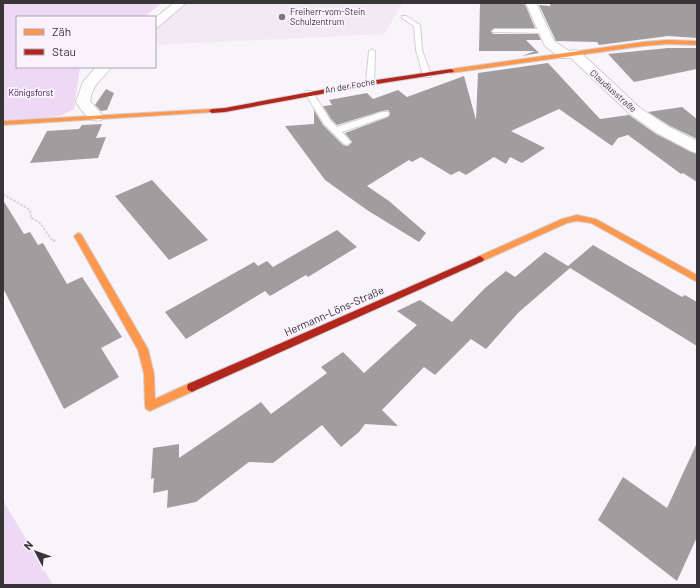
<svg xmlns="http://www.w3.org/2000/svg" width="700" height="588" font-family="Barlow,sans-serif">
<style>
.built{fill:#f2e9f5}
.green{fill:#edd9f4}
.building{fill:#a19d9f}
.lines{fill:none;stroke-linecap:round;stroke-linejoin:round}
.lane-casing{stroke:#d3d0d4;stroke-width:2}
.street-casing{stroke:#d3d0d4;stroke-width:2}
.slow-casing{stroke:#d3d0d4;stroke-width:2}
.jam-casing{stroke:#d3d0d4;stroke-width:2}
.path{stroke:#d5d4d6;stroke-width:2;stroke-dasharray:2.5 1.5;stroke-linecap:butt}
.lane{fill:#fefdfe;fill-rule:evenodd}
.street{fill:#fefdfe;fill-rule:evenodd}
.slow{fill:#ff974d;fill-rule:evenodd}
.jam{fill:#b3261e;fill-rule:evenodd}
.poi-dot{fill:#7b787c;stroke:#f9f1fc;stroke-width:1.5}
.labels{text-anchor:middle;stroke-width:4;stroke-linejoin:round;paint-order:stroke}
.far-poi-label{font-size:9px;fill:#383539;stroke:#f9f1fc;text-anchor:start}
.far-street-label{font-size:9px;fill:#383539;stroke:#f9f1fc}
.far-park-label{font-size:9px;fill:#411550;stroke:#f9f1fc}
.street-label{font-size:11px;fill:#383539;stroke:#f9f1fc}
</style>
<rect width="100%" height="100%" fill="#f8f4f9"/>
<polygon class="built" points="186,3 403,3 384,34 155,45 155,30"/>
<g class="green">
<polygon points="3,3 162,3 144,17 17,17 17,67 80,67 74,109 60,116 3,122"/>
<polygon points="3,500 53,585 3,585"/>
</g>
<g class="building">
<polygon points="480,3 525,4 535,28 495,28 491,31 493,34 538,34 541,40 526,40 539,53 522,56 535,51 479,51"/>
<polygon points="549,3 697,3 697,38 668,36 599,45 597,42 556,41 539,5 551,6"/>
<polygon points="668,48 697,48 697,69 634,82 608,54"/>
<polygon points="548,63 600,119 629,115 656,134 697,154 697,182 683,173 681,174 628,135 618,138 612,146 559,109 511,131 545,148 522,163 510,157 506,164 494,157 466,175 459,171 451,175 421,157 412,162 409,160 367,186 389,201 426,233 419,242 367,210 325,180 285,126 314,124 314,110 323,125 343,145 348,146 352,142 345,133 388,117 390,113 388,110 382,111 337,125 331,119 323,106 332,105 329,100 367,93 373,99 398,90 407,97 464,76 476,120 478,73"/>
<polygon points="106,89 114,93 107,110 101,111 95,105"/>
<polygon points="682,107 697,119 697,139 670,126 648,112"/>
<polygon points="102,124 96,138 106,137 98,158 30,163 47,131 79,129 82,125"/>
<polygon points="152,180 162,191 208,240 169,260 115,196"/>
<polygon points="3,200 24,234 30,232 38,245 43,243 67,284 82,277 122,337 101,348 119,377 64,409 3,288"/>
<polygon points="337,230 357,247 308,277 306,275 270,296 265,291 186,339 165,312 254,262 258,266 267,261 273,267"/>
<polygon points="593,245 682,297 685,295 697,302 697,346 570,268 519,312 486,349 471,339 435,375 424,367 382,410 398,426 365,424 359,432 341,447 322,425 273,463 249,462 196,502 167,508 168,490 153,493 154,478 151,479 153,448 179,444 179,458 261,402 271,414 327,373 321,367 343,352 364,373 417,325 397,311 420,300 452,322 485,288 506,271 515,277 545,252 568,266"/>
<polygon points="697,443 697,537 677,581 598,520 623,477 667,508"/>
</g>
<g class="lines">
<defs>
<g id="lane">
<polygon points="402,16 406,16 420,25 422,50 431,75 430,77 427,77 423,75 416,50 414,26 402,18"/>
<polygon points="495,29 543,29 546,31 543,33 493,32 492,31"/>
<polygon points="372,49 375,51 374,83 370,85 366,83 369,51"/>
<polygon points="306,91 312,91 330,120 337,127 382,112 388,112 389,114 388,116 342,132 351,142 347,145 344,144 324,124 305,93"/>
</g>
<g id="street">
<polygon points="174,3 186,3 159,26 155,28 155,18"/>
<polygon points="526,3 536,3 554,41 569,51 574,50 579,51 640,108 669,127 697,141 697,153 691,151 657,133 630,114 571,58 561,58 545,46"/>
<path d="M96 67H111C101 82 94 81 90 101L104 117 101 120C89 123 82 111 76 102L83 82Z"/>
</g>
<g id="slow">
<polygon points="668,40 697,41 697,45 668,44 643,46 451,73 448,71 451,69 643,42"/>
<polygon points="212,109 214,110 214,112 3,125 3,121"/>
<polygon points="577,215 596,219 697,275 697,282 591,223 577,221 567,223 483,261 477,261 476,259 477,257 562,219"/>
<polygon points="78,233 81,234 148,349 154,374 155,399 192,382 196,384 197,387 196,390 154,409 150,411 146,409 145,406 144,374 138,350 74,236"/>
</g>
<g id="jam">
<polygon points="451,69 454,71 453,72 370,85 225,112 212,113 209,111 212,109 225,108 370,81"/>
<polygon points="480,256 484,259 483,261 196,390 192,392 188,390 187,387 188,384"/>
</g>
</defs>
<use href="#lane" class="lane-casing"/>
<use href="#street" class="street-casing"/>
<use href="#slow" class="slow-casing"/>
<use href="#jam" class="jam-casing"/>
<polyline class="path" points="3,194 30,210 31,218 39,222 53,241 56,240"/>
<use href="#lane" class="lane"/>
<use href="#street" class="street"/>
<use href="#slow" class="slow"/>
<use href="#jam" class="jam"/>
</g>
<circle class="poi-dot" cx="282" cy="17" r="4"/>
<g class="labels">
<g class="far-poi-label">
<text x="290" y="15">Freiherr-vom-Stein<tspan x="290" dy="10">Schulzentrum</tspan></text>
</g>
<g class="far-street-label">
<text transform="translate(350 86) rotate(-10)" y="3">An der Foche</text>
<text transform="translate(613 91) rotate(42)" y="3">Claudiusstraße</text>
</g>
<g class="far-park-label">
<text x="31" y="96">Königsforst</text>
</g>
<g class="street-label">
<text transform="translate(334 311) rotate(-24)" y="4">Hermann-Löns-Straße</text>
</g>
</g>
<rect width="700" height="588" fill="none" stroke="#383539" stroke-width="8"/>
<rect x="16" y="16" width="140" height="52" fill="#f9f1fc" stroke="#aca6ae"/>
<rect x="24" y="29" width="20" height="6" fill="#ff974d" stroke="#aca6ae"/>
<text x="52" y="36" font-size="12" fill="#383539">Zäh</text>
<rect x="24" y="49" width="20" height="6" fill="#b3261e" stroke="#aca6ae"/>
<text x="52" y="56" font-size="12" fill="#383539">Stau</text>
<g transform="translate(36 552) rotate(311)" stroke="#f9f1fc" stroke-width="3" paint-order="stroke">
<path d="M0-3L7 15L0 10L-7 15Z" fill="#383539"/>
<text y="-6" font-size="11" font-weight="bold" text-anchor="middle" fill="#383539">N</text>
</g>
</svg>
